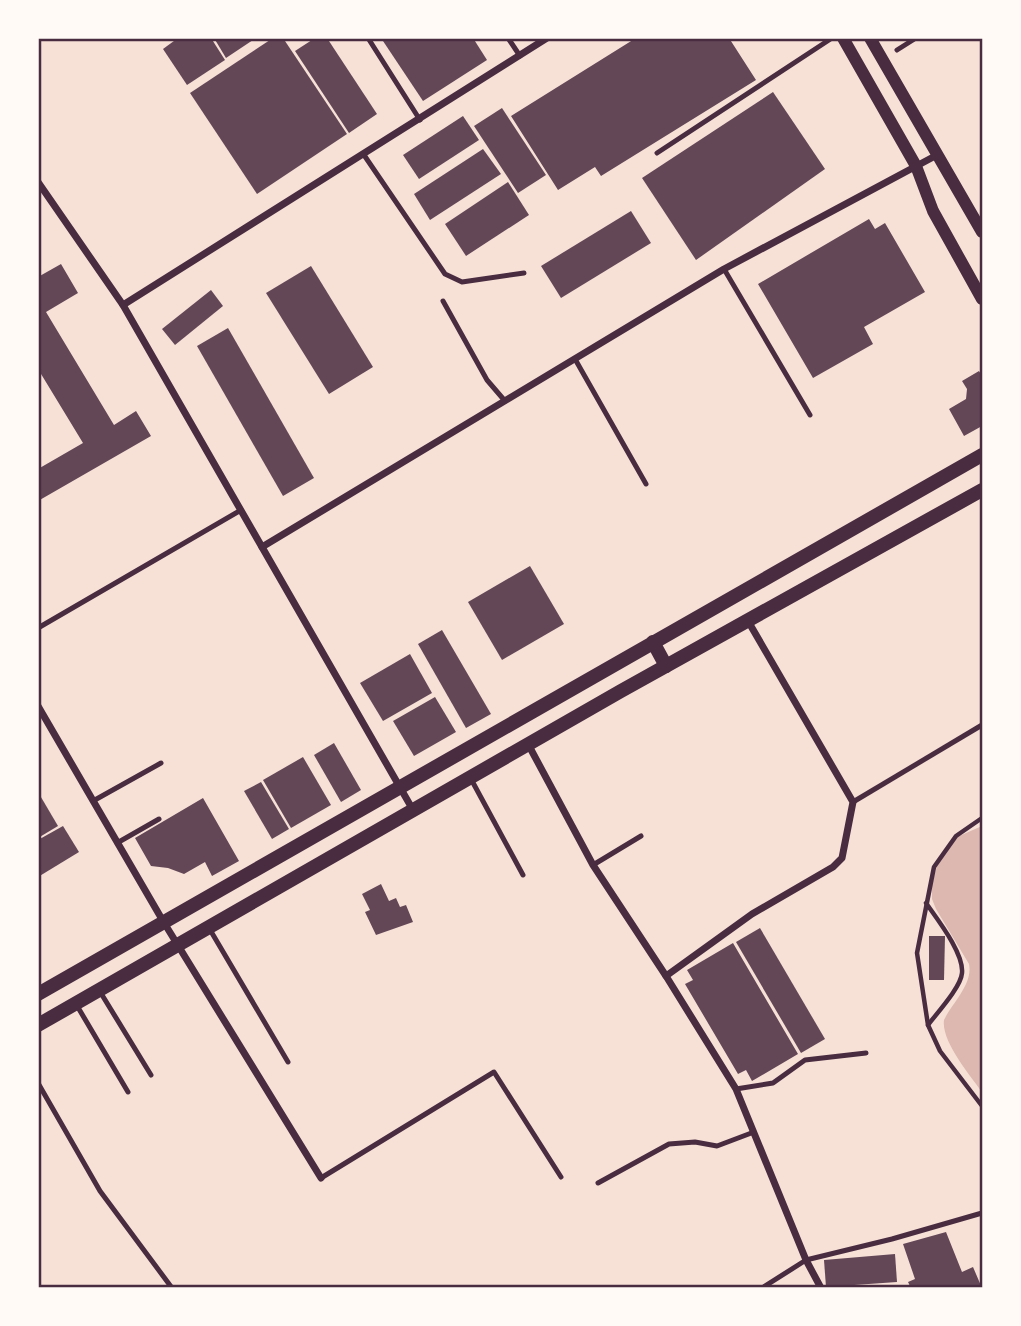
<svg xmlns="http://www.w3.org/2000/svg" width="1021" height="1326" font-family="Quicksand,sans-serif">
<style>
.water{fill:#dcb8b0}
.building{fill:#644757}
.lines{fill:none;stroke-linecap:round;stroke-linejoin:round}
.path{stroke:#4a2c40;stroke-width:4.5}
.service{stroke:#4a2c40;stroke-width:5}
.minor{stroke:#4a2c40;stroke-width:7}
.tertiary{stroke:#4a2c40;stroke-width:12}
.secondary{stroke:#4a2c40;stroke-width:14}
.neatline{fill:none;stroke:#4a2c40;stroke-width:2.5}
</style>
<rect width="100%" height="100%" fill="#f7e1d7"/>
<path class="water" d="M982 826V1092C970 1075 941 1041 944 1020 953 1002 973 984 969 964L936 909 932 899V885L937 865 957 837Z"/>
<g class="building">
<polygon points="178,38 211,38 225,60 187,85 163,49"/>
<polygon points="214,38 256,38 226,58"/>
<polygon points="273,38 283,38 347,134 257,194 190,93"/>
<polygon points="315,38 327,38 377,114 349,133 295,51"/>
<polygon points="381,38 473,38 487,60 423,101"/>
<polygon points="636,38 729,38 756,80 601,176 595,167 558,190 511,116"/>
<polygon points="773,92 825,169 696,260 642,178"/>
<polygon points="502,108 546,175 518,193 474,126"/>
<polygon points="463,116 479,140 419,179 403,155"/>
<polygon points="483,149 501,174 430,220 414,194"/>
<polygon points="508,182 529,215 466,256 445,224"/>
<polygon points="631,211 651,243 561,298 541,266"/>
<polygon points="869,219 875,229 885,223 925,292 864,327 873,344 813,378 758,284"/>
<polygon points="61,264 78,293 46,312 114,425 136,411 151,436 38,501 38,469 83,443 38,369 38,277"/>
<polygon points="311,266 373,367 329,394 266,293"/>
<polygon points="211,290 223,306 175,345 162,329"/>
<polygon points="228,328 314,478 283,496 197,346"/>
<polygon points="979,371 982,376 982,426 964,436 949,409 966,399 967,389 962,381"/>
<polygon points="530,566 564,624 502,660 468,602"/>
<polygon points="442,630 491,714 466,728 418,644"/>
<polygon points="410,654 432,693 383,721 360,683"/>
<polygon points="435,697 456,732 414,756 393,721"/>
<polygon points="334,743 361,790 341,802 314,755"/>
<polygon points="303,757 331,805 291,828 263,780"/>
<polygon points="261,782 289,829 272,839 244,791"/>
<polygon points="38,792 58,826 38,838"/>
<polygon points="203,798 239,861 212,876 205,862 184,874 168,868 151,866 135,838"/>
<polygon points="63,826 79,852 38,877 38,840"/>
<polygon points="381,884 389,901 396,898 400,907 406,905 413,922 376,935 365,912 370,910 362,894"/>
<polygon points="760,928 825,1039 801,1053 736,942"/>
<polygon points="929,936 945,936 944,980 929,980"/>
<polygon points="733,943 798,1054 752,1081 746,1070 738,1074 685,984 693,980 687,970"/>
<polygon points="946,1232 962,1272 973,1267 982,1288 911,1288 908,1282 915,1279 903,1244"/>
<polygon points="895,1254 897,1282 826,1287 824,1260"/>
</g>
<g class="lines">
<g class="path">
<polyline points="982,818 956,836 934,867 917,953 928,1025 940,1051 982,1106"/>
<path d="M926 903C937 919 964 953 962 973 961 987 937 1013 928 1025"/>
</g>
<g class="service">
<polyline points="368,38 420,120"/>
<polyline points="508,38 520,56"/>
<polyline points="897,50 916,38"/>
<polyline points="657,153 832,38"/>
<polyline points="364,155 445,274 462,282 524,273"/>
<polyline points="724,269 810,415"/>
<polyline points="443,301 487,380 505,401"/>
<polyline points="575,359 646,484"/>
<polyline points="38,628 241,510"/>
<polyline points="471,779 523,875"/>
<polyline points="93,801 161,763"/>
<polyline points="853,802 982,725"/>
<polyline points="117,843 159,819"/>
<polyline points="593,865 641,836"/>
<polyline points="209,928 288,1062"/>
<polyline points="99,990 151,1075"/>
<polyline points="76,1004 128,1092"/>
<polyline points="38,1083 100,1191 172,1288"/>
<polyline points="736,1089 773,1083 805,1060 866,1053"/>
<polyline points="321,1178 494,1072 561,1177"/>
<polyline points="598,1183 669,1144 695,1142 717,1146 754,1132"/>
<polyline points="762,1288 806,1260 892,1239 982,1213"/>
</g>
<g class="minor">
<polyline points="38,182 123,305 413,810"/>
<polyline points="123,305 547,38"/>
<polyline points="262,547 724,269 937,155"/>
<polyline points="38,706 163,921 321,1178"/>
<polyline points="528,744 593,865 666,976 736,1089 806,1260 821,1288"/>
<polyline points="666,976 752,914 833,867 842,858 853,802 748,621"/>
</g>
<g class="tertiary">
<polyline points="843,38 916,166 933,211 982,299"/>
<polyline points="870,38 982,232"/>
</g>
<g class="secondary">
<polyline points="653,642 666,666"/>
<polyline points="38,994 982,455"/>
<polyline points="38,1025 621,691 982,490"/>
</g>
</g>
<rect width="1021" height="1326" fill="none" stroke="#fffaf5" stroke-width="80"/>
<rect x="40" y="40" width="941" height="1246" class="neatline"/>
</svg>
